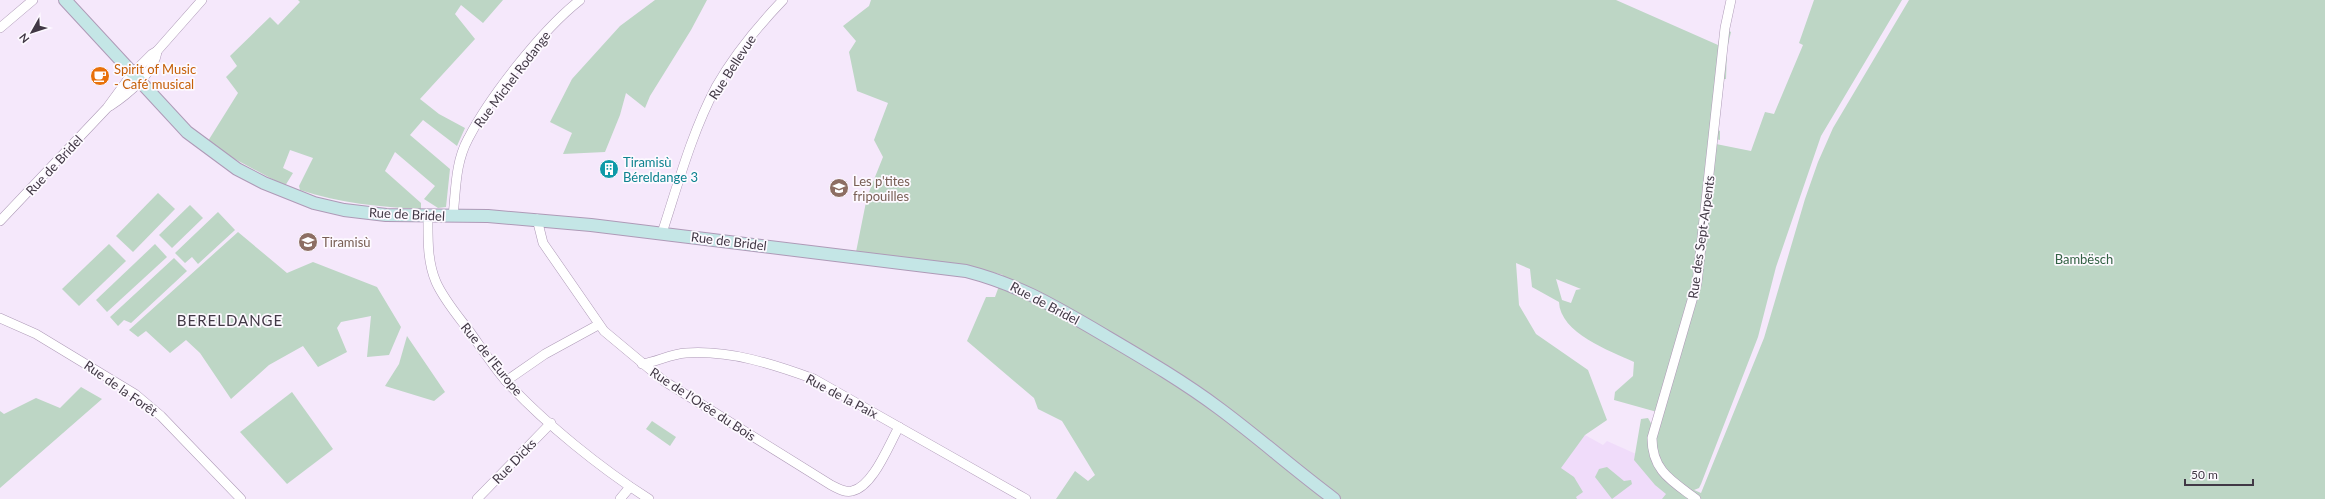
<svg xmlns="http://www.w3.org/2000/svg" width="2325" height="499" font-family="Lato,sans-serif">
<style>
.built{fill:#f0dcfa}
.green{fill:#bdd6c5;fill-rule:evenodd}
.lines{fill:none;stroke-linecap:round;stroke-linejoin:round}
.street-casing{stroke:#ae9ab7;stroke-width:10}
.secondary-casing{stroke:#ae9ab7;stroke-width:14}
.street{stroke:#fff;stroke-width:9}
.secondary{stroke:#c4e6e6;stroke-width:12}
.labels{text-anchor:middle;stroke-width:3.5;stroke-linejoin:round;paint-order:stroke}
.street-label{font-size:13px;fill:#413845;stroke:#fdf9ff}
.food-label{font-size:13px;fill:#c56008;stroke:#fdf9ff;text-anchor:start}
.culture-label{font-size:13px;fill:#0d838f;stroke:#fdf9ff;text-anchor:start}
.education-label{font-size:13px;fill:#785e54;stroke:#fdf9ff;text-anchor:start}
.park-label{font-size:13px;fill:#326143;stroke:#fdf9ff}
.quarter-label{font-size:15px;letter-spacing:1px;fill:#413845;stroke:#fdf9ff}
</style>
<rect width="100%" height="100%" fill="#f5e8fb"/>
<polygon class="built" points="1585,435 1603,445 1607,441 1645,458 1672,499 1537,499"/>
<g class="green">
<path d="M298 0H503L483 23 461 5 455 14 475 39 420 99 439 114 465 128 457 146 423 120 410 135 450 169 446 207 438 208 424 199 435 186 395 152 385 171 421 203V209C379 207 340 203 300 190L299 186 313 158 290 150 283 168 293 173 285 186 233 158 208 141 238 93 226 77 237 66 230 56 270 17 278 25 300 2Z"/>
<polygon points="655,0 707,0 691,30 650,96 645,108 626,93 620,115 605,152 563,154 572,133 550,122 572,79 620,26"/>
<path d="M871 0H1616L1718 45 1727 0H1735L1729 31 1731 32 1727 49 1726 79H1724L1718 130 1720 131V140L1716 139V144L1751 151 1765 112 1774 114 1803 45 1799 43 1814 0H1902L1821 136 1776 267 1758 337 1701 484 1699 488 1694 490 1701 493 1764 338 1805 199 1818 162 1833 128 1909 0H2325V499H1662L1666 494 1655 485 1634 460 1641 419 1648 418 1652 425 1657 412 1614 400 1615 392 1633 376 1634 362C1610 351 1560 333 1559 302L1532 287 1530 269 1516 263 1519 305 1536 334 1588 370 1607 420 1585 435 1561 468 1574 477 1583 492 1576 497 1577 499H1056L1075 471 1088 481 1095 475 1062 421 1038 409 1034 398 967 341 986 297H995L1003 275 968 266 856 252 867 197 883 157 874 140 888 103 857 91 849 52 856 41 843 26 869 6ZM1556 279 1581 289 1576 290 1571 303 1562 300Z"/>
<polygon points="158,193 175,209 133,252 116,236"/>
<polygon points="190,205 203,218 172,248 159,235"/>
<polygon points="218,212 235,230 198,264 192,257 185,263 175,253"/>
<polygon points="238,232 287,273 313,262 377,287 401,327 389,355 367,357 371,316 341,322 337,328 347,352 318,367 303,346 269,365 231,399 200,353 186,340 170,353 146,331 138,337 129,330"/>
<polygon points="109,244 126,261 79,306 62,289"/>
<polygon points="155,244 167,257 107,312 96,300"/>
<polygon points="174,258 187,271 131,323 124,320 118,326 110,317"/>
<polygon points="407,336 445,392 434,401 385,386 399,364"/>
<polygon points="81,387 102,399 0,488 0,411 4,414 36,398 60,408"/>
<polygon points="292,392 333,449 287,484 240,432"/>
<polygon points="652,421 676,437 670,446 646,429"/>
<polygon points="1607,467 1624,481 1631,480 1632,484 1612,499 1595,477 1599,469"/>
</g>
<g class="lines">
<defs>
<g id="street">
<polyline points="0,28 33,0"/>
<path d="M110 106C127 95 155 72 157 51"/>
<path d="M428 216C428 238 427 261 436 282 444 300 458 316 470 332 482 349 493 366 506 381 543 422 603 470 649 499"/>
<path d="M453 216C456 190 455 163 468 139 490 96 542 30 580 0"/>
<path d="M537 219 543 243 604 331 664 381 831 485C837 488 845 493 852 491 873 487 889 444 899 427"/>
<polyline points="0,221 107,108 132,74 152,54 157,51 202,0"/>
<path d="M662 233C678 184 692 132 716 87 734 55 758 26 783 0"/>
<polyline points="0,318 36,334 135,394 161,416 241,499"/>
<path d="M642 364C657 362 670 354 686 353 730 350 773 364 814 379L1026 499"/>
<polyline points="506,381 545,354 598,325"/>
<polyline points="477,499 551,423"/>
<polyline points="620,499 630,487"/>
<path d="M1696 499C1672 481 1652 471 1652 438L1697 283 1725 28 1731 0"/>
</g>
<path id="secondary" d="M65 0 187 132 237 169 264 183 314 203 344 210 386 215 488 216 591 225 966 271C1016 284 1049 303 1092 328 1136 354 1180 379 1220 409 1259 438 1295 470 1334 499"/>
</defs>
<use href="#street" class="street-casing"/>
<use href="#secondary" class="secondary-casing"/>
<use href="#street" class="street"/>
<use href="#secondary" class="secondary"/>
</g>
<defs>
<symbol id="cafe-disc" viewBox="-11 -11 22 22"><circle r="9.5" fill="#e8710a" stroke="#fdf9ff"/><path d="M-5.5-4.5H6V0H3Q3 3.5 0 3.5H-2.5Q-5.5 3.5-5.5 0ZM3-3.2v2h1.7v-2ZM-6 4.5H4V6H-6Z" fill="#fff"/></symbol>
<symbol id="building-disc" viewBox="-11 -11 22 22"><circle r="9.5" fill="#0f9aa8" stroke="#fdf9ff"/><path d="M-4-6H4V6H1V3H-1V6H-4ZM-2.5-4.3h1.7v1.8h-1.7ZM.8-4.3h1.7v1.8H.8ZM-2.5-1h1.7V.8h-1.7ZM.8-1h1.7V.8H.8Z" fill="#fff"/></symbol>
<symbol id="school-disc" viewBox="-11 -11 22 22"><circle r="9.5" fill="#8d6e63" stroke="#fdf9ff"/><path d="M0-5L7-2L0 1L-7-2ZM-4 1L0 2.5L4 1V4Q0 6-4 4Z" fill="#fff"/></symbol>
</defs>
<g fill-rule="evenodd">
<use href="#cafe-disc" x="89" y="65" width="22" height="22"/>
<use href="#building-disc" x="598" y="158" width="22" height="22"/>
<use href="#school-disc" x="828" y="177" width="22" height="22"/>
<use href="#school-disc" x="297" y="231" width="22" height="22"/>
</g>
<g class="labels">
<g class="street-label">
<text transform="translate(732 67) rotate(-57)" y="5">Rue Bellevue</text>
<text transform="translate(512 79) rotate(-53)" y="5">Rue Michel Rodange</text>
<text transform="translate(54 165) rotate(-47)" y="5">Rue de Bridel</text>
<text transform="translate(407 214) rotate(3)" y="5">Rue de Bridel</text>
<text transform="translate(1701 237) rotate(-82)" y="5">Rue des Sept-Arpents</text>
<text transform="translate(729 241) rotate(7)" y="5">Rue de Bridel</text>
<text transform="translate(1045 303) rotate(28)" y="5">Rue de Bridel</text>
<text transform="translate(492 359) rotate(51)" y="5">Rue de l'Europe</text>
<text transform="translate(121 388) rotate(35)" y="5">Rue de la Forêt</text>
<text transform="translate(842 396) rotate(28)" y="5">Rue de la Paix</text>
<text transform="translate(703 404) rotate(33)" y="5">Rue de l'Orée du Bois</text>
<text transform="translate(514 461) rotate(-46)" y="5">Rue Dicks</text>
</g>
<g class="food-label">
<text x="114" y="74">Spirit of Music<tspan x="114" dy="15">- Café musical</tspan></text>
</g>
<g class="culture-label">
<text x="623" y="167">Tiramisù<tspan x="623" dy="15">Béreldange 3</tspan></text>
</g>
<g class="education-label">
<text x="853" y="186">Les p'tites<tspan x="853" dy="15">fripouilles</tspan></text>
<text x="322" y="247">Tiramisù</text>
</g>
<g class="park-label">
<text x="2084" y="264">Bambësch</text>
</g>
<g class="quarter-label">
<text x="230" y="326">BERELDANGE</text>
</g>
</g>
<g transform="translate(32 32) rotate(231)" stroke="#fdf9ff" stroke-width="3" paint-order="stroke">
<path d="M0-3L7 15L0 10L-7 15Z" fill="#413845"/>
<text y="-6" font-size="11" font-weight="bold" text-anchor="middle" fill="#413845">N</text>
</g>
<path d="M2185 479v6h68v-6" fill="none" stroke="#413845" stroke-width="2"/>
<text x="2191" y="479" font-size="12" fill="#413845" stroke="#fdf9ff" stroke-width="3" paint-order="stroke">50 m</text>
</svg>
